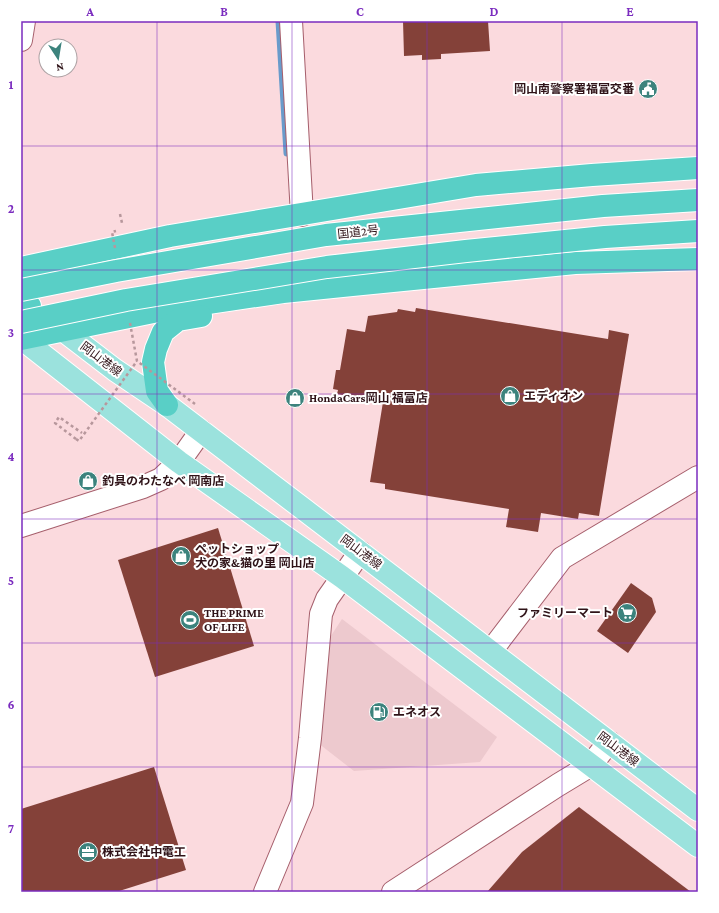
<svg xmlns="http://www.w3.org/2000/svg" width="719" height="913" font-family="'Crimson Pro','Noto Sans JP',serif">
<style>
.built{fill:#edc9ce}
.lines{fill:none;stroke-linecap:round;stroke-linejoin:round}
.stream{stroke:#699bcb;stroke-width:7}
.building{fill:#844139}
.street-casing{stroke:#a65f6c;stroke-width:24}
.primary-casing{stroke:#fff;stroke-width:24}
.highway-casing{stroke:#fff;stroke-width:24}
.path{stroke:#b7979c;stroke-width:2.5;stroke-dasharray:3 3;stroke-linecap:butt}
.street{stroke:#fff;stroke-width:22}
.primary{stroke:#9be2dd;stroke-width:22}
.highway{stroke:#59cfc6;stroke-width:22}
.highway-bridge-casing{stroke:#fff;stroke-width:24;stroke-linecap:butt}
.path-bridge{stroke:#b7979c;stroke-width:2.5;stroke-dasharray:3 3;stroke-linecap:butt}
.highway-bridge{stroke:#59cfc6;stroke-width:22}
.grid{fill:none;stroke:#7b2cbf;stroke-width:1;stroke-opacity:0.55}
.labels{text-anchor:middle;stroke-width:4;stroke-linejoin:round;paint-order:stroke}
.poi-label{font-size:12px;font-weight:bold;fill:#2f1318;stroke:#fff;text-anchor:start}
.street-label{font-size:12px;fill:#2f1318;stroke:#fff}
.neatline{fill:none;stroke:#7b2cbf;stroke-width:1.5}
.grid-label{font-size:13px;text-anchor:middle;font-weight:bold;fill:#7b2cbf}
</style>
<rect width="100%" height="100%" fill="#fbdade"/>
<polygon class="built" points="342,619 497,737 480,762 354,771 318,743 325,645"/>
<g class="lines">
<polyline class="stream" points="279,21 287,153"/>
</g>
<g class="building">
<polygon points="403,21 488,21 490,51 441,54 441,59 422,60 422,55 404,56"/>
<polygon points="416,308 608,339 609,330 629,334 599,516 579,513 578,519 541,513 538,532 506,527 509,509 385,489 385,484 370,482 383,402 337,394 338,390 333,389 336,370 340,370 347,329 365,332 368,316 397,312 398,309 415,312"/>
<polygon points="218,528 254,646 155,677 118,560"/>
<polygon points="631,583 652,598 656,612 628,653 597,631"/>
<polygon points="154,767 186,870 116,892 21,892 21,809"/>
<polygon points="579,807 691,892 487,892 522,852"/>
</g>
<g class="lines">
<defs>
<g id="street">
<polyline points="291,21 302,215"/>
<polyline points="21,40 24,21"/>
<polyline points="21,526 143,487 161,479 179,462 201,431"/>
<polyline points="491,651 562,558 698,477"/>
<polyline points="265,892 302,803 310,738 321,614 327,599 360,552"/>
<polyline points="393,892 558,785 591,765 609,742"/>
</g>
<g id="primary">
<polyline points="51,321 115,370 167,405 698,810"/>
<polyline points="21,338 179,462 342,577 698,846"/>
</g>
<g id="highway">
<polyline points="21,268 170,236 476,185 592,175 698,168"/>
<polyline points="21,307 30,306"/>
<polyline points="21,339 168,309 283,292 352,285 575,263 698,259"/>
<polyline points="167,405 157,391 153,362 156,349 163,332 178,320 201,316"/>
</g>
</defs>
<use href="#street" class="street-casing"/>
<use href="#primary" class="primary-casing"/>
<use href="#highway" class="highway-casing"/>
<g class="path">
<polyline points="120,214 122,223 123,223"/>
<polyline points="76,439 55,423 59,417 82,433"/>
</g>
<use href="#street" class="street"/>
<use href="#primary" class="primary"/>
<use href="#highway" class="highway"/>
<defs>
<g id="highway-bridge">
<polyline points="21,290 116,271 326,235 603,206 698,200"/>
<polyline points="21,322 126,300 327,267 466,251 605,237 698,231"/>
</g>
</defs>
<use href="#highway-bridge" class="highway-bridge-casing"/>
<g class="path-bridge">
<polyline points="115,248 112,232 116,231"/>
<polyline points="130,323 137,361 195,404"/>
<polyline points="76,439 79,441 137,361"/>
</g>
<use href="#highway-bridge" class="highway-bridge"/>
</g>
<path class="grid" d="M157 21V892M292 21V892M427 21V892M562 21V892M21 146H698M21 270H698M21 394H698M21 519H698M21 643H698M21 767H698"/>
<defs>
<symbol id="civic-disc" viewBox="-11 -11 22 22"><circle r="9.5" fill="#3c837d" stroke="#fff"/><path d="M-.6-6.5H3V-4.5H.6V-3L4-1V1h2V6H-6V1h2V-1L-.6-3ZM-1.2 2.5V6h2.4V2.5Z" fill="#fff"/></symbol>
<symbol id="shop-disc" viewBox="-11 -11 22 22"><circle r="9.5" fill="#3c837d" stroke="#fff"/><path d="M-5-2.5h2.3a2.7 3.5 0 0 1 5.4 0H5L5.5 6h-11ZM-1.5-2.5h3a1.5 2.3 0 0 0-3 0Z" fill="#fff"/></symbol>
<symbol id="supermarket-disc" viewBox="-11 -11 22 22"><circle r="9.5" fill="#3c837d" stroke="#fff"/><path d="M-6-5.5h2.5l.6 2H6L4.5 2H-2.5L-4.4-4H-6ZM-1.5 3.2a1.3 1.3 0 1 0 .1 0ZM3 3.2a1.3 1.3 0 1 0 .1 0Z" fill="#fff"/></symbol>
<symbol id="stadium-disc" viewBox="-11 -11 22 22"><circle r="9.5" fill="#3c837d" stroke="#fff"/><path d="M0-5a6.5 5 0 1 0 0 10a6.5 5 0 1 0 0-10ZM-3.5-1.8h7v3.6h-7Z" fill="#fff"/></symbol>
<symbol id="fuel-disc" viewBox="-11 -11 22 22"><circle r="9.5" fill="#3c837d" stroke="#fff"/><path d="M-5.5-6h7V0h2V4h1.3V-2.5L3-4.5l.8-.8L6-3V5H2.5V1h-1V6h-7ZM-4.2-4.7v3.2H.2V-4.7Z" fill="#fff"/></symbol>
<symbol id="office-disc" viewBox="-11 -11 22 22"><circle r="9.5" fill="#3c837d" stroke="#fff"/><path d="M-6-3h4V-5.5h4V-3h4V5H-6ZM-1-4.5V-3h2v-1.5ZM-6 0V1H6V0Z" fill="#fff"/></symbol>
</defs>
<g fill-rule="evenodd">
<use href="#civic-disc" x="637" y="78" width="22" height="22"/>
<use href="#shop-disc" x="499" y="385" width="22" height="22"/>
<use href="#shop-disc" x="284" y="387" width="22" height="22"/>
<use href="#shop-disc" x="77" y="470" width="22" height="22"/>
<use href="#shop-disc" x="170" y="545" width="22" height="22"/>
<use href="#supermarket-disc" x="616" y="602" width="22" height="22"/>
<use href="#stadium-disc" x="179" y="609" width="22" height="22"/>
<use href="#fuel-disc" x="368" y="701" width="22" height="22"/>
<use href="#office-disc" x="77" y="841" width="22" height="22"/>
</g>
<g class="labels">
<g class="poi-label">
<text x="634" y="93" text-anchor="end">岡山南警察署福富交番</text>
<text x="524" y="400">エディオン</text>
<text x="309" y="402">HondaCars岡山 福富店</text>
<text x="102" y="485">釣具のわたなべ 岡南店</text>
<text x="195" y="553">ペットショップ<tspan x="195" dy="14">犬の家&amp;猫の里 岡山店</tspan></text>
<text x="204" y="617">THE PRIME<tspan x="204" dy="14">OF LIFE</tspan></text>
<text x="613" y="617" text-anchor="end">ファミリーマート</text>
<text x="393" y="716">エネオス</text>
<text x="102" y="856">株式会社中電工</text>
</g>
<g class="street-label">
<text transform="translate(358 232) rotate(-6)" y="4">国道2号</text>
<text transform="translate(101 359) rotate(37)" y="4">岡山港線</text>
<text transform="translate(361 552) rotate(37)" y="4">岡山港線</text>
<text transform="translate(618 749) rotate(37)" y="4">岡山港線</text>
</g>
</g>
<rect width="719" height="913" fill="none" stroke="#ffffff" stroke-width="44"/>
<g transform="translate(58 58) rotate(168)"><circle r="19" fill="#ffffff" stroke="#aca1a3"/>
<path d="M0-3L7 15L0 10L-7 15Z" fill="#3c837d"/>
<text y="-6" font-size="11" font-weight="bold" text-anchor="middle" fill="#2f1318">N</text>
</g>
<rect x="22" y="22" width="675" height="869" class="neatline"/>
<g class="grid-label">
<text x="90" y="16">A</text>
<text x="224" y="16">B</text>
<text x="360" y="16">C</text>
<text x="494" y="16">D</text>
<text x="630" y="16">E</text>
<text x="11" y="89">1</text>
<text x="11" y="213">2</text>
<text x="11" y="337">3</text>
<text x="11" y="461">4</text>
<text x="11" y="585">5</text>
<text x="11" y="709">6</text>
<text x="11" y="833">7</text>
</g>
</svg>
